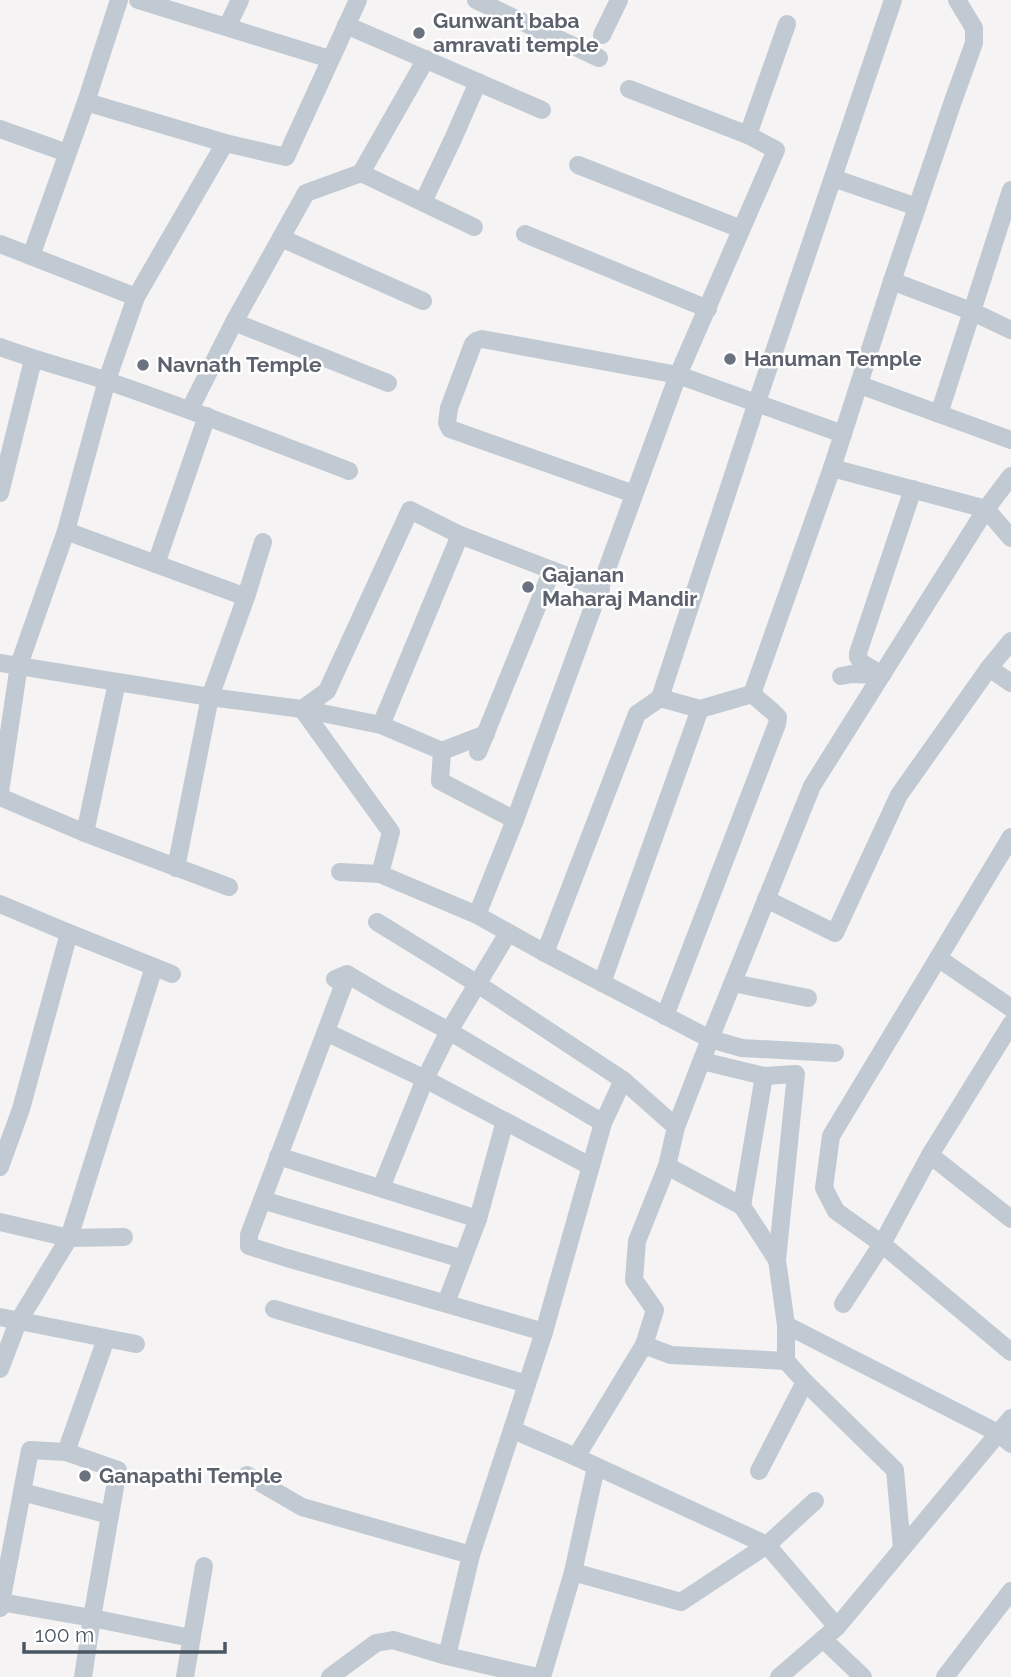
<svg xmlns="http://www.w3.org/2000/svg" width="1011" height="1677" font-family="Raleway,sans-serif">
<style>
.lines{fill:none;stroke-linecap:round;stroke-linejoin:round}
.minor{stroke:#c1cad2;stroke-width:18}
.worship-dot{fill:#6b7280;stroke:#fff;stroke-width:2.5}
.labels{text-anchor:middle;stroke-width:5;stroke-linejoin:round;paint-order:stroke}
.worship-label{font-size:21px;font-weight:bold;fill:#5b616d;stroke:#fff;text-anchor:start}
</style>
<rect width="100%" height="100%" fill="#f5f3f3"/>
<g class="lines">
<g class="minor">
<polyline points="138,0 330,59"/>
<polyline points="476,0 599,58"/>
<polyline points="346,25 542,110"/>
<polyline points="227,27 240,0"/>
<polyline points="602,35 619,0"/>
<polyline points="86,102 225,143 286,157 358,0"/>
<polyline points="0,129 67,153"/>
<polyline points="748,135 787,24"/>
<polyline points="578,165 741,229"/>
<polyline points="361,173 474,227"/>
<polyline points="833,178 917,207"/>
<polyline points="423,202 453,139 478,82"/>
<polyline points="525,234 708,309"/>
<polyline points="281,238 423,301"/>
<polyline points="0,244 136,297"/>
<polyline points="31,256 86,102 119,0"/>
<polyline points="892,281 971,311 1011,330"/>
<polyline points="234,322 388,383"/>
<path d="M0 347C37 361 75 370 113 383 192 410 271 441 349 471"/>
<polyline points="860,385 1011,440"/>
<polyline points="190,409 234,322 306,193 361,173 426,59"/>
<polyline points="939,414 1011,190"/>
<polyline points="832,468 986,509 1011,538"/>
<polyline points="0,493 33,360"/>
<polyline points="634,494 450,429 447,423 449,408 473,344 476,341 482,339 678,375 843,434"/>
<polyline points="66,531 246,597"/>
<polyline points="156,564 207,416"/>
<polyline points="0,663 210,697 302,709 381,725 460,535"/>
<polyline points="989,668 1011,683"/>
<polyline points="882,675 862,663 858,657 858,653 913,489"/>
<polyline points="841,676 852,674 879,675"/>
<polyline points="660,698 700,709 752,694 832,468 892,281 953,101 974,43 974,28 957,0"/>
<polyline points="381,725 442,751 486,734"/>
<polyline points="442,751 440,781 515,820"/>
<polyline points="478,752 552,570"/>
<polyline points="0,792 19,665 66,531 107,380 136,297 225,143"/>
<polyline points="0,797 85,833 229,887"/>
<polyline points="85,833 117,682"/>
<polyline points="1011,837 831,1136 824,1188 836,1211 882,1244 1011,1352"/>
<polyline points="176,868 210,697 246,597 263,542"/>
<polyline points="340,872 380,874 477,915 545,953 710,1039 742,1048 835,1053"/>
<polyline points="380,874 391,832 302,709 327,691 410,510 460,535 601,589"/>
<polyline points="766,899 835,933 899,795 989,668 1011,641"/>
<polyline points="0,904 69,933 172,974"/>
<polyline points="477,915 515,820 678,375 776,150 748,135 629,89"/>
<polyline points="377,922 476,983 623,1080 676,1127"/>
<polyline points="545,953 637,714 660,698 757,402 893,0"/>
<polyline points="938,958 1011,1008"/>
<polyline points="335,979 347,974 384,996 449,1031 603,1123"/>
<polyline points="602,983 700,709"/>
<polyline points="733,983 808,998"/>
<polyline points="343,986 249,1235 249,1246 287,1258 544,1332"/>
<polyline points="665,1016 777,724 778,717 773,712 752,694"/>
<polyline points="326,1032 425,1079 590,1166"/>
<polyline points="702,1061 764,1076 796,1074 777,1260"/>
<polyline points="930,1155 1011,1219"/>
<polyline points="278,1156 478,1219"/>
<polyline points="667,1166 742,1206 777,1260 786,1325 786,1361 805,1382 895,1470 902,1548"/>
<polyline points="0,1167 21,1109 69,933"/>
<polyline points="381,1188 425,1079 449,1031 508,933"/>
<polyline points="262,1200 463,1259"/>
<polyline points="742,1206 764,1076"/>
<polyline points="0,1222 69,1238 124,1237"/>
<polyline points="446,1303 478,1219 505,1121"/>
<polyline points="843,1304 882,1244 930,1155 1011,1024"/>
<polyline points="274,1309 527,1384"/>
<polyline points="0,1317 136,1344"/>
<polyline points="786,1325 998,1433 1011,1444"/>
<polyline points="644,1345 671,1355 786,1361"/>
<polyline points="0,1369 18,1322 69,1238 154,967"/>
<polyline points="513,1430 576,1457 767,1545 837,1627"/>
<polyline points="576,1457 644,1345 655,1310 634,1280 637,1241 667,1166 676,1127 710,1039 812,786 986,509 1011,476"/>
<polyline points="759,1471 805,1382"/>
<polyline points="247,1475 302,1507 471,1555 544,1332 603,1123 623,1080"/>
<polyline points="22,1492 110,1515"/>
<polyline points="573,1572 681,1602 767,1545 815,1501"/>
<polyline points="1,1602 92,1618 191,1638"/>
<polyline points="0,1608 30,1450 66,1452"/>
<polyline points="823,1639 863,1677"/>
<polyline points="447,1656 471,1555"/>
<polyline points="83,1677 92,1618 118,1470 66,1452 106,1339"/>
<polyline points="185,1677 204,1566"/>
<polyline points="330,1677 376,1643 393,1640 447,1656 537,1677"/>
<polyline points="542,1677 573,1572 596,1467"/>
<polyline points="779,1677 837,1627 1011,1418"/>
<polyline points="945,1677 1011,1591"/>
</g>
</g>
<g class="worship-dot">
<circle cx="419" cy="33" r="7"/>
<circle cx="730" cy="359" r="7"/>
<circle cx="143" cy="365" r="7"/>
<circle cx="528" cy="587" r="7"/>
<circle cx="85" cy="1476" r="7"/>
</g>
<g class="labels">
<g class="worship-label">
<text x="433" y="28">Gunwant baba<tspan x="433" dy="24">amravati temple</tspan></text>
<text x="744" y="366">Hanuman Temple</text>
<text x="157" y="372">Navnath Temple</text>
<text x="542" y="582">Gajanan<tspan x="542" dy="24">Maharaj Mandir</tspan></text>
<text x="99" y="1483">Ganapathi Temple</text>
</g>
</g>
<path d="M24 1642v10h201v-10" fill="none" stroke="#4a5661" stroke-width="3.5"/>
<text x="35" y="1642" font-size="21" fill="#4a5661" stroke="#ffffff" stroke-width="5" paint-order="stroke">100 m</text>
</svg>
